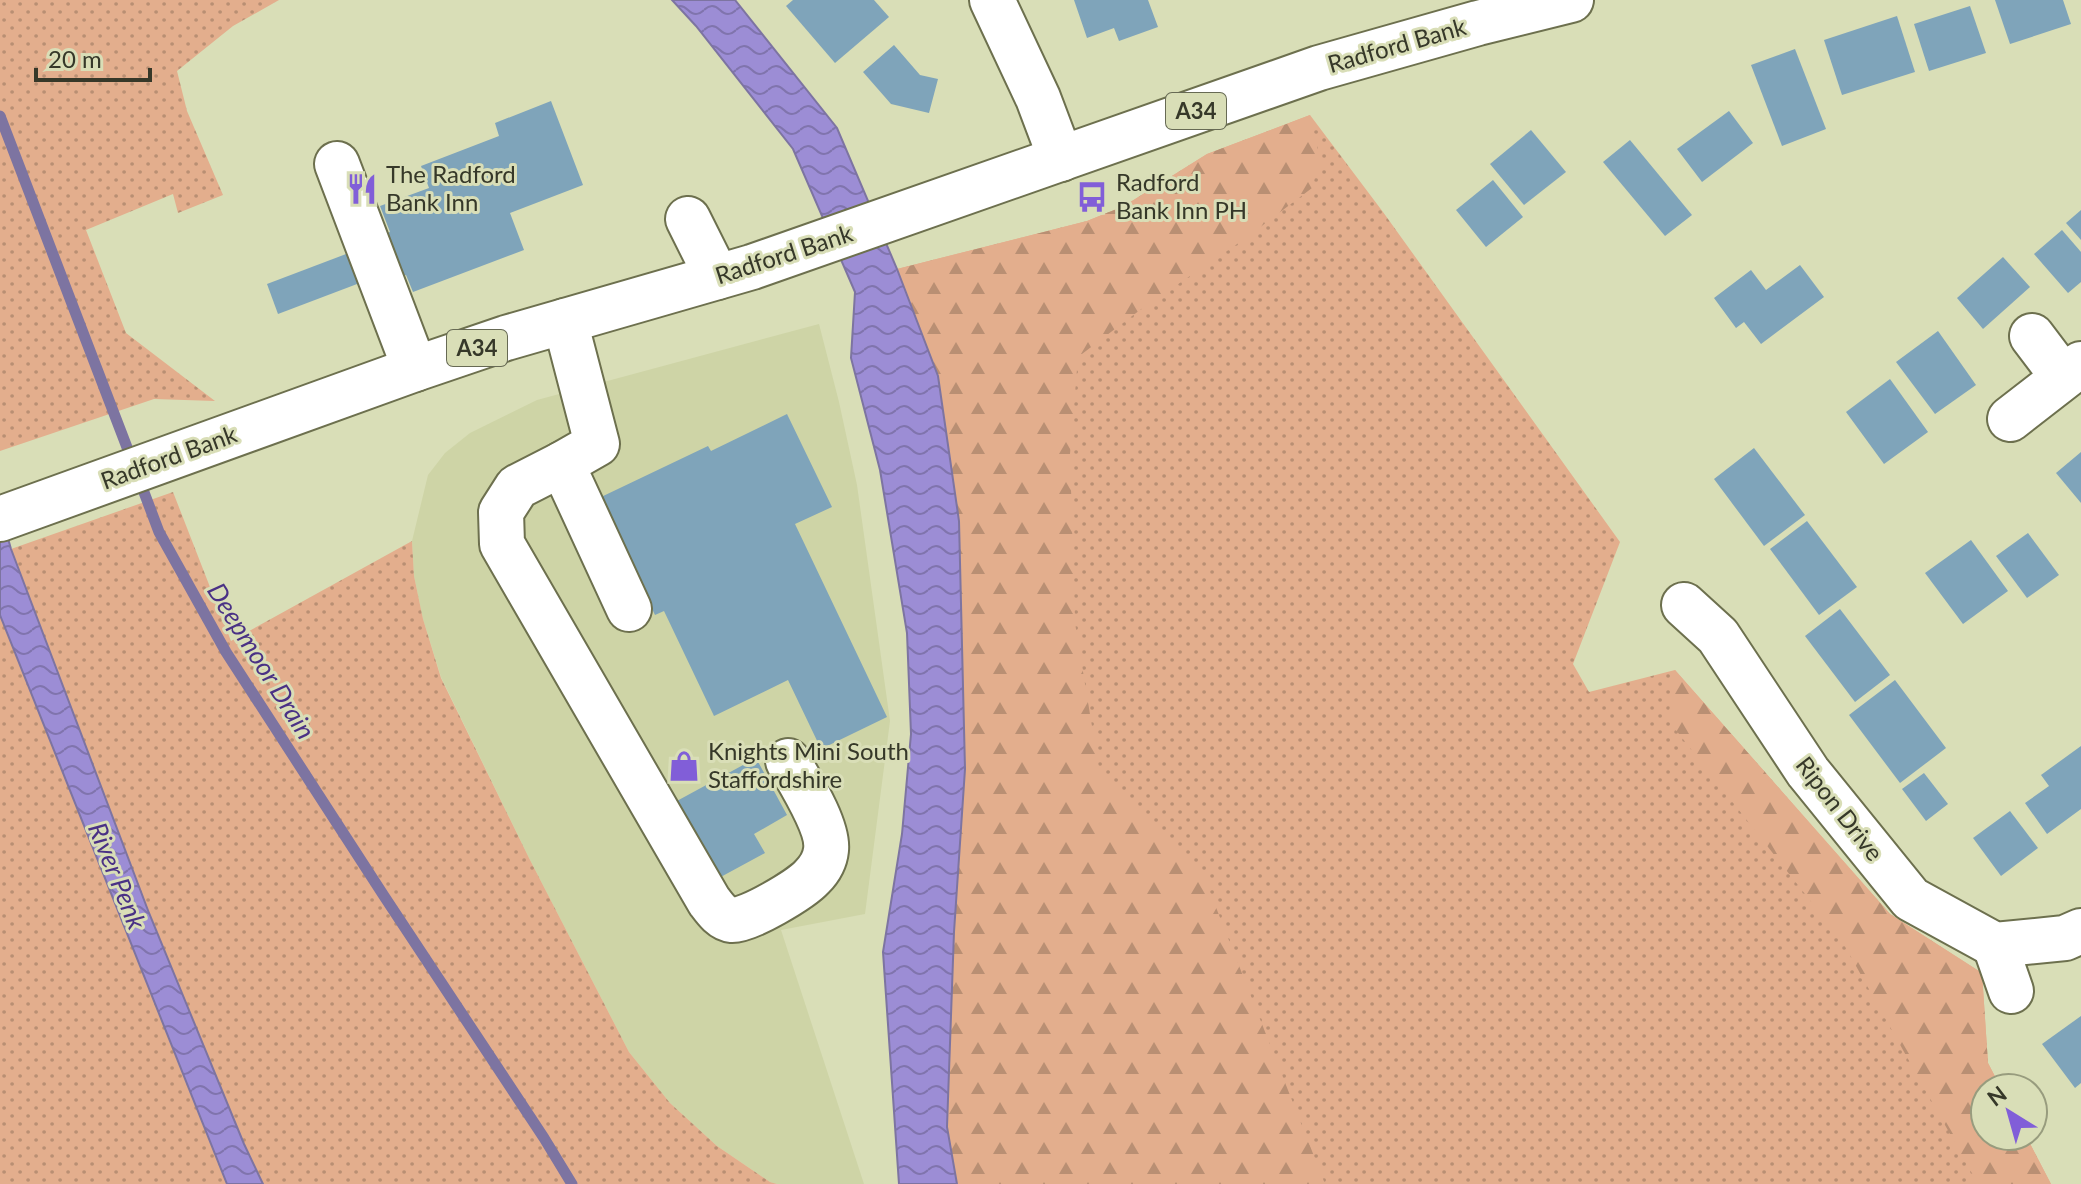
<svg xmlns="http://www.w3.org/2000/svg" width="2081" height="1184" font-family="Lato,sans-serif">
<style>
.built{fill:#ced4a6}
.grass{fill:url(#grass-dots)}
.forest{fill:url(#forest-firs)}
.water{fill:url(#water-waves);stroke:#7d74a1;stroke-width:2}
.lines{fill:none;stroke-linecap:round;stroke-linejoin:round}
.stream{stroke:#7d74a1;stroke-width:11}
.building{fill:#7fa4ba}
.minor-casing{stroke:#6d704e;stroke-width:48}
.highway-casing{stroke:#6d704e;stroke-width:48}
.minor{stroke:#fff;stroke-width:44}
.highway{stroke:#fff;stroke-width:44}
.labels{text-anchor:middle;stroke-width:6;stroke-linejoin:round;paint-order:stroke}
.shield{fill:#d9deb7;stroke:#676a54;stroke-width:2}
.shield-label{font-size:22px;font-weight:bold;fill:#363829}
.street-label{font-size:24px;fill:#363829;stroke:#d9deb7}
.poi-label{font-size:24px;fill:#363829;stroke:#d9deb7;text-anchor:start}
.water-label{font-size:26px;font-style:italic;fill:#4a3185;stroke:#d9deb7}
</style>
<defs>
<pattern id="grass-dots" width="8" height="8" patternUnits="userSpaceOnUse" patternTransform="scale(2)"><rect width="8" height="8" fill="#e3ae8d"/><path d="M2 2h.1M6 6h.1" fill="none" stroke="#b98f73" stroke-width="1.8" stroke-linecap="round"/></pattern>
<pattern id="forest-firs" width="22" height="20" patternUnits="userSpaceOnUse" patternTransform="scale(2)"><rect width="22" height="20" fill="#e3ae8d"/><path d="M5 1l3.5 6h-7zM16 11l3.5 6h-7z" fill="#b98f73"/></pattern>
<pattern id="water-waves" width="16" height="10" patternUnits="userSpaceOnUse" patternTransform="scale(2)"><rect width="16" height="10" fill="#9c8dd5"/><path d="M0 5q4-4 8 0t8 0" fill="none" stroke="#8074ad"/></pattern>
</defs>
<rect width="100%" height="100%" fill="#d9deb7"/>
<polygon class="built" points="819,324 839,402 857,485 890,721 865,914 781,930 864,1184 777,1184 770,1182 717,1146 670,1103 629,1052 529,858 441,677 423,619 414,576 412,541 428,475 445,453 470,433 537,400"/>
<g class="grass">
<polygon points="0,0 279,0 233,26 177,71 187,111 223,195 178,213 173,194 86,230 126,333 215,401 154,399 0,451"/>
<polygon points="1310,115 1383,212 1620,542 1573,664 1589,692 1675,670 1890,914 1982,973 1988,1063 2001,1088 1985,1088 1985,1136 2026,1136 2051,1184 957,1184 897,269 1087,221 1124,206 1207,154"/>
<polygon points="173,492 231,641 412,541 414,576 423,619 441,678 529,858 629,1052 670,1103 717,1146 770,1182 777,1184 263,1184 244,1144 149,913 11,549"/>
<polygon points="0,615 207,1135 227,1184 0,1184"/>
</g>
<g class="forest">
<polygon points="1310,115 1320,159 1312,188 1243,240 1140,310 1078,357 1070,454 1075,623 1100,775 1206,882 1325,1184 957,1184 947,1127 954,932 965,769 959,521 938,376 897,269 1087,221 1124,206 1207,154"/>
<polygon points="1675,670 1890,914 1982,973 1988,1063 2001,1088 1985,1088 1985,1136 2026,1136 2051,1184 1978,1184 1842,941 1668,720"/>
</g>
<g class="water">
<polygon points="672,0 735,0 837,128 897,269 938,376 959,521 965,769 954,932 947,1127 957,1184 899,1184 883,952 902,834 911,734 907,633 880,470 851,358 855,292 793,149 696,26"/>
<polygon points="0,510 11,549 149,913 244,1144 263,1184 227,1184 0,615"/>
</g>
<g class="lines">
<g class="stream">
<polyline points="0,116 133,463"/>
<polyline points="139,479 159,532 226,652 384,896 544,1138 572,1184"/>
</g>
</g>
<g class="building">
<polygon points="793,0 874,0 889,17 835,63 786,6"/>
<polygon points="1074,0 1148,0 1158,27 1119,41 1114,28 1087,38"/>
<polygon points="1995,0 2063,0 2071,24 2010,44"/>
<polygon points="1970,6 1986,53 1929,71 1914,24"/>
<polygon points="1897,16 1915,72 1842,95 1824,40"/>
<polygon points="894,45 920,75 938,79 929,113 891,104 863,72"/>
<polygon points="1795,49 1826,129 1782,146 1751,65"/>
<polygon points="551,101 583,185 510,213 524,250 413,292 406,275 396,279 380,235 390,232 380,206 429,188 421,166 499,136 495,123"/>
<polygon points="1729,111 1753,143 1702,182 1677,149"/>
<polygon points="1531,130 1566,172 1524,205 1490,164"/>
<polygon points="1630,140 1692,215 1665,236 1603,162"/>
<polygon points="1493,180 1523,217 1486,247 1456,210"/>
<polygon points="2081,210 2081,240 2066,223"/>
<polygon points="2062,230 2081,252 2081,282 2068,293 2034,254"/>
<polygon points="354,251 365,281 278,314 267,284"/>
<polygon points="2003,257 2030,287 1983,329 1957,298"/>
<polygon points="1800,265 1824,297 1761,344 1744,322 1736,328 1714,298 1751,270 1766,290"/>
<polygon points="1938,331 1976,385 1935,414 1896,362"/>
<polygon points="1890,379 1928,432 1884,464 1846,412"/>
<polygon points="787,414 832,507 795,524 887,717 821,749 788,680 714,716 664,611 655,615 599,498 708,446 711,451"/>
<polygon points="1754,448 1805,515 1764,546 1714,479"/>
<polygon points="2081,452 2081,503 2056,473"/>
<polygon points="1807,521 1857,587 1819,615 1770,549"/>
<polygon points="2028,533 2059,575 2027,598 1996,556"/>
<polygon points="1971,540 2008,591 1963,624 1925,573"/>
<polygon points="1840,609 1890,675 1855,702 1805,636"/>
<polygon points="1895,680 1946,748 1900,783 1849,715"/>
<polygon points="2081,746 2081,809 2047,834 2025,803 2049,786 2041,775"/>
<polygon points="756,758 787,815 754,834 765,853 717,879 675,802"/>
<polygon points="1924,773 1948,804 1926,821 1902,789"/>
<polygon points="2010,811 2038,848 2001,876 1973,838"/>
<polygon points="2081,1016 2081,1083 2075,1088 2042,1044"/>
</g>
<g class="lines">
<defs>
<g id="minor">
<polyline points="992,0 1038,98 1061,159"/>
<polyline points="337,164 415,369"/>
<polyline points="688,219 717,277"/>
<polyline points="565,321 597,444 562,464 629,609"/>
<polyline points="2032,336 2063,377"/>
<polyline points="2010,419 2081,364"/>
<path d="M562 464 517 487 501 512 502 544 709 901C715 909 722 919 732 920 748 921 801 889 812 877 819 870 825 860 826 850 829 827 800 782 788 761"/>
<polyline points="1684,605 1718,636 1808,772 1911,899 1995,945 2065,938 2081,931"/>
<polyline points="1995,945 2011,991"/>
</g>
<polyline id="highway" points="0,519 415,369 506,338 752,267 1319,68 1478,23 1571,0"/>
</defs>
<use href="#minor" class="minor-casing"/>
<use href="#highway" class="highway-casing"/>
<use href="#minor" class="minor"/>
<use href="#highway" class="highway"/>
</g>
<defs>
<symbol id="restaurant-bare" viewBox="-9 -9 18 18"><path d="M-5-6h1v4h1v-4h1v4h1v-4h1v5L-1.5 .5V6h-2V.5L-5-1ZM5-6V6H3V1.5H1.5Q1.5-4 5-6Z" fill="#815ed8" stroke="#d9deb7" stroke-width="2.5" paint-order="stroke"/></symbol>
<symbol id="bus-bare" viewBox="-9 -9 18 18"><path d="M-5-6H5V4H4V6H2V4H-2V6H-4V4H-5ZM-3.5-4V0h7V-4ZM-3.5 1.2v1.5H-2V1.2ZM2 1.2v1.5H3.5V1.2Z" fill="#815ed8" stroke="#d9deb7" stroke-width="2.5" paint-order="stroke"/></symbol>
<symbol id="shop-bare" viewBox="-9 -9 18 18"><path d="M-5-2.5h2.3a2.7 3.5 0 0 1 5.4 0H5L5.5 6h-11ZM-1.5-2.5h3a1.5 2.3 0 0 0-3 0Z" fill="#815ed8" stroke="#d9deb7" stroke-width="2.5" paint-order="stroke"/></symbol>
</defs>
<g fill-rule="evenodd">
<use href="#restaurant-bare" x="340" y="167" width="44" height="44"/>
<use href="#bus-bare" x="1070" y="175" width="44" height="44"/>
<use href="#shop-bare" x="662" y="744" width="44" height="44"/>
</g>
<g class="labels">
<g class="shield">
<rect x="1166" y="93" width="60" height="36" rx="6"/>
<rect x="447" y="330" width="60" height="36" rx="6"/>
</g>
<g class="shield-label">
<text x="1196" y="119">A34</text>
<text x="477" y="356">A34</text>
</g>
<g class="street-label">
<text transform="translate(1397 46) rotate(-16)" y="8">Radford Bank</text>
<text transform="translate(784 255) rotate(-18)" y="8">Radford Bank</text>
<text transform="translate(169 458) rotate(-20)" y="8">Radford Bank</text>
<text transform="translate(1839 809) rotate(52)" y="8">Ripon Drive</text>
</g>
<g class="poi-label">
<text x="386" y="183">The Radford<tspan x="386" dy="28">Bank Inn</tspan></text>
<text x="1116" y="191">Radford<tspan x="1116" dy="28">Bank Inn PH</tspan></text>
<text x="708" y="760">Knights Mini South<tspan x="708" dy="28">Staffordshire</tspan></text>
</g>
<g class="water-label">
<text transform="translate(261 661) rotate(58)" y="9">Deepmoor Drain</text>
<text transform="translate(117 876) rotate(68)" y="9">River Penk</text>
</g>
</g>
<g transform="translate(2009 1112) rotate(323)"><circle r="38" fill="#d9deb7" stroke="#989c7e" stroke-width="2"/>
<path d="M0-6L14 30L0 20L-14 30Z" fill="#815ed8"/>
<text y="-12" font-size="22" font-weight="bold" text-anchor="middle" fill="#363829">N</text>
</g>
<path d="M36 68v12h114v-12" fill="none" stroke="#363829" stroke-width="4"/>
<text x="48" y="68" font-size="24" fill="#363829" stroke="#d9deb7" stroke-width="6" paint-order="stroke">20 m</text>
</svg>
